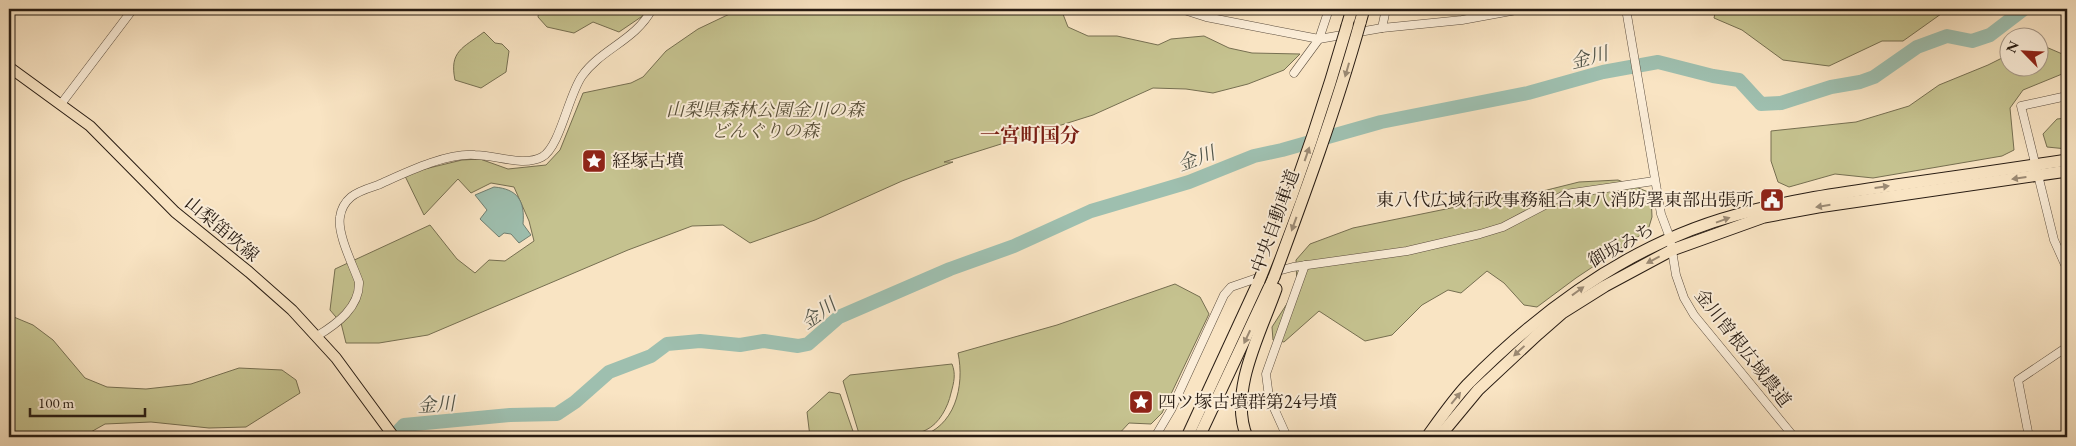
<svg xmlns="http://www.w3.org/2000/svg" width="2076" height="446" font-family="'EB Garamond','Noto Serif JP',serif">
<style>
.green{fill:#c5c28f;stroke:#766f51}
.water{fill:#9ebfaf;stroke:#6f7e71}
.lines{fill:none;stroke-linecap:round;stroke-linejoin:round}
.river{stroke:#9ebfaf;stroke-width:14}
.minor-casing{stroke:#5c4e3f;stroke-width:9}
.major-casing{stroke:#281c13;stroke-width:12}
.highway-casing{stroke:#281c13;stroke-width:13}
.minor{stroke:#fbedd8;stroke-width:8}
.major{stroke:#f9e4c3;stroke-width:10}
.highway{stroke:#f9e4c3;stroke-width:11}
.highway-bridge-casing{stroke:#281c13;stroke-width:13;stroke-linecap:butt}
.highway-bridge{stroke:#f9e4c3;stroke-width:11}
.oneway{fill:#9b8a74}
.labels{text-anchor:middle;stroke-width:4;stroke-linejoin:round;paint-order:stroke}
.park-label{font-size:18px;font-style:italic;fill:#574e38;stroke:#fbedd8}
.poi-label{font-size:18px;fill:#281c13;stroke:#fbedd8;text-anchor:start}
.street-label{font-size:18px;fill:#281c13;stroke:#fbedd8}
.water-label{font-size:19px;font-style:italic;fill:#51554a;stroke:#fbedd8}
.quarter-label{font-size:20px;font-weight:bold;fill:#7a1f14;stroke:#fbedd8}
</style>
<rect width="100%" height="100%" fill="#f9e4c3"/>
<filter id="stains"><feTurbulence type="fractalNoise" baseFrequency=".004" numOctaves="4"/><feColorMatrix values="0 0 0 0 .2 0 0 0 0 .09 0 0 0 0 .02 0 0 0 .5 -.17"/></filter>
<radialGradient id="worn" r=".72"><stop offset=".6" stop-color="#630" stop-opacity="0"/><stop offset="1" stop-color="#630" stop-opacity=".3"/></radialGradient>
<g class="green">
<polygon points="539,9 647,9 644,15 619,32 593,22 574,33 547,27 538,17"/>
<polygon points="740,9 1061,9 1068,27 1088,36 1117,36 1158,45 1171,39 1204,36 1229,48 1252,53 1300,54 1284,70 1248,84 1213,93 1186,89 1153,88 1093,115 944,162 953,162 902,181 815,220 750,243 723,225 692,226 628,250 428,335 379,343 346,343 341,323 330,310 335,269 430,225 457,259 475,273 489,260 505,261 534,241 529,221 514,187 491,183 471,193 458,179 424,215 404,174 462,160 480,159 508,169 546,165 560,150 583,93 631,83 643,77 666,51 698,29"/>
<polygon points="1716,9 1948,9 1903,41 1882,41 1829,66 1783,60 1742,30 1714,18"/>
<path d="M484 32 495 43 502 44 509 51 506 72 481 88 455 80C449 51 463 48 484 32Z"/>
<polygon points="2039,44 2067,56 2067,72 2023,90 2010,108 2014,150 2002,156 1873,178 1835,174 1789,187 1778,182 1771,161 1771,131 1856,122 1909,106 1939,85 1988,65 2008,55 2008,68 2038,68"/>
<polygon points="2067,118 2067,149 2047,147 2043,134 2057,119"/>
<polygon points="1618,180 1651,193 1652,217 1648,230 1576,278 1537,307 1524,305 1504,283 1487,271 1461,293 1448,290 1422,305 1392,335 1365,341 1319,311 1284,342 1273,340 1272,327 1297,288 1296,260 1310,244 1353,228 1495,199 1531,194 1579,182"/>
<path d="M1175 284 1200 297 1209 314 1162 413 1151 424 1129 423 1116 437H918C955 428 965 386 958 353L1057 325Z"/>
<polygon points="9,315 33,325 53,340 85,378 107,387 146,389 191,384 239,368 282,370 296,380 300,393 246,427 209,428 151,422 105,424 82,437 9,437"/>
<path d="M952 364C956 374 954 382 951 393 948 407 939 424 926 430 912 437 876 437 860 437L843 381 850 375Z"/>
<polygon points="829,392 840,394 855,437 810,437 807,412"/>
</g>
<path class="water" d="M494 187C518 189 525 201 523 224L531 235 519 243 511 234 504 233 499 237 480 219 487 210 475 195Z"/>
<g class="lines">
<polyline class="river" points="393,437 404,425 510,415 557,414 575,402 609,372 651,356 667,344 700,341 740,345 764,341 798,346 808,344 839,317 950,269 1014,246 1091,211 1189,182 1254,156 1282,150 1381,122 1528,93 1603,72 1658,62 1713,76 1739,80 1761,104 1781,103 1831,87 1860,82 1874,77 1917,47 1947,36 1972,41 1990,35 2024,9"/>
<defs>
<g id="minor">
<polyline points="1181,9 1206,17 1319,39 1382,28 1462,20 1522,9"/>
<polyline points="1626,9 1661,214 1670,238 1676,275 1684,298 1694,315 1794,437"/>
<polyline points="1382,28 1386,9"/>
<polyline points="1294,73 1319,39 1329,9"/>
<polyline points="2067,96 2021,106 2054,240 2067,269"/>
<polyline points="61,104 133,9"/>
<polyline points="1274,272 1293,267 1407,251 1480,234 1503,227 1566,194 1654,181"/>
<path d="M317 336C337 324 360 307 359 282 353 265 337 234 340 217 341 210 345 202 351 197 358 191 369 188 378 185 405 173 445 153 475 155 496 155 523 167 542 157 560 147 568 96 582 76 601 49 636 40 652 9"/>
<polyline points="1155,437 1171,410 1224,295 1231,287 1263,276"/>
<polyline points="1287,437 1269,397 1266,374 1305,265"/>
<polyline points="2029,437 2018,380 2067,347"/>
</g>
<polyline id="major" points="9,67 90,126 175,212 249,272 292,310 336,358 394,437"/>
<g id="highway">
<polyline points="1360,23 1364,9"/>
<polyline points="1347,26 1352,9"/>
<polyline points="1187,437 1259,281"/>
<polyline points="1199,437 1274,277"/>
<path d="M1247 437C1228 392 1261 332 1276 289"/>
<path d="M1427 437C1440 419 1453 400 1468 384 1543 308 1633 243 1736 215 1789 200 1842 193 1896 185 1953 177 2010 169 2067 160"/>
<polyline points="1439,437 1478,390 1538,334 1562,313 1605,286 1672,250 1764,217 1818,207 2067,171"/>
</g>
</defs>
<use href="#minor" class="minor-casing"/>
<use href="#major" class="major-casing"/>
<use href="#highway" class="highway-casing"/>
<use href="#minor" class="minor"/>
<use href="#major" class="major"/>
<use href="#highway" class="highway"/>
<defs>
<g id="highway-bridge">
<path d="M1274 277C1305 193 1336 109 1360 23"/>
<path d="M1259 281C1293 197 1322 113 1347 26"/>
</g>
</defs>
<use href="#highway-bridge" class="highway-bridge-casing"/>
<use href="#highway-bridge" class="highway-bridge"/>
</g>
<defs><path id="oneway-solid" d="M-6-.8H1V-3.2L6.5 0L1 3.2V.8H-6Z" transform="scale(1.25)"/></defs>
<g class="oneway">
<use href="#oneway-solid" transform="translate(1347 70) rotate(106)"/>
<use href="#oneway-solid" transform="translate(1307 154) rotate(-71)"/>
<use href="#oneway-solid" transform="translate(2019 178) rotate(172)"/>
<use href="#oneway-solid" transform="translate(1882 187) rotate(-8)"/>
<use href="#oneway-solid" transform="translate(1823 206) rotate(171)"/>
<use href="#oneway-solid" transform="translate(1723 220) rotate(-20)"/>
<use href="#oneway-solid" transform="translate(1294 224) rotate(110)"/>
<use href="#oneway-solid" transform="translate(1653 260) rotate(152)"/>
<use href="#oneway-solid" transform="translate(1578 291) rotate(-36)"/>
<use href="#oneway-solid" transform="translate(1247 337) rotate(115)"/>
<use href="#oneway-solid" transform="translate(1519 351) rotate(137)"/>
<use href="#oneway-solid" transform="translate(1456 398) rotate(-51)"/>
</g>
<defs>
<symbol id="sight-square" viewBox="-11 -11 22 22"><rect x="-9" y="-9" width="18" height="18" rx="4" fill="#8f2418" stroke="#fbedd8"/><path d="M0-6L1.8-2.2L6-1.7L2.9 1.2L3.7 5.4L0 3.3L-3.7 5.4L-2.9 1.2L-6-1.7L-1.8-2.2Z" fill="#fff"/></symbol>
<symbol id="civic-square" viewBox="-11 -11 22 22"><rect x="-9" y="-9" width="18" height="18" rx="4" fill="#8f2418" stroke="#fbedd8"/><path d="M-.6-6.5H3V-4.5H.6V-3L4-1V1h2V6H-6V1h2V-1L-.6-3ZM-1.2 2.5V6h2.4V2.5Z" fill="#fff"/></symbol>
</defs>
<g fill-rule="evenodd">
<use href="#sight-square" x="580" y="147" width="28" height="28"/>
<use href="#civic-square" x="1758" y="186" width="28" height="28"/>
<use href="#sight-square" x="1127" y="388" width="28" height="28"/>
</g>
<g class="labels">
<g class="park-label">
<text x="765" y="116">山梨県森林公園金川の森<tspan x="765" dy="21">どんぐりの森</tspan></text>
</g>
<g class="poi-label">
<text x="612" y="167">経塚古墳</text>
<text x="1754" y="206" text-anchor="end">東八代広域行政事務組合東八消防署東部出張所</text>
<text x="1158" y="408">四ツ塚古墳群第24号墳</text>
</g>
<g class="street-label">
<text transform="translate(1275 221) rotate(-70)" y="6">中央自動車道</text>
<text transform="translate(222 229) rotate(40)" y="6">山梨笛吹線</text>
<text transform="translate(1621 245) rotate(-29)" y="6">御坂みち</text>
<text transform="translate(1743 348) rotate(52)" y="6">金川曽根広域農道</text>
</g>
<g class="water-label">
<text transform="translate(1589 57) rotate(-14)" y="7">金川</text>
<text transform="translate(1196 158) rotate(-20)" y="7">金川</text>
<text transform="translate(818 313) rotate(-35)" y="7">金川</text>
<text transform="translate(436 404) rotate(-4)" y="7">金川</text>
</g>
<g class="quarter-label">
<text x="1030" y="142">一宮町国分</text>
</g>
</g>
<rect width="2076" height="446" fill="none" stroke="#f9e4c3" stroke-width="30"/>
<rect x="10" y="10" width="2056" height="426" fill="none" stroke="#281c13" stroke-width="2.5"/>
<rect x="15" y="15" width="2046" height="416" fill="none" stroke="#281c13"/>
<g transform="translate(2024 52) rotate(294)"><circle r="24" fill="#fbedd8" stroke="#a79989"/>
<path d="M0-4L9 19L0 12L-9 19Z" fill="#8f2418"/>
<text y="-8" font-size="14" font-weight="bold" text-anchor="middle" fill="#281c13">N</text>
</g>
<path d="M30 408v8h115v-8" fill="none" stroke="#281c13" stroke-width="2.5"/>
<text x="38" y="408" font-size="15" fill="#281c13" stroke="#fbedd8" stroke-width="4" paint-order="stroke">100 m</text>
<rect width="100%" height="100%" filter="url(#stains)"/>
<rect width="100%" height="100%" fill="url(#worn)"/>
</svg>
